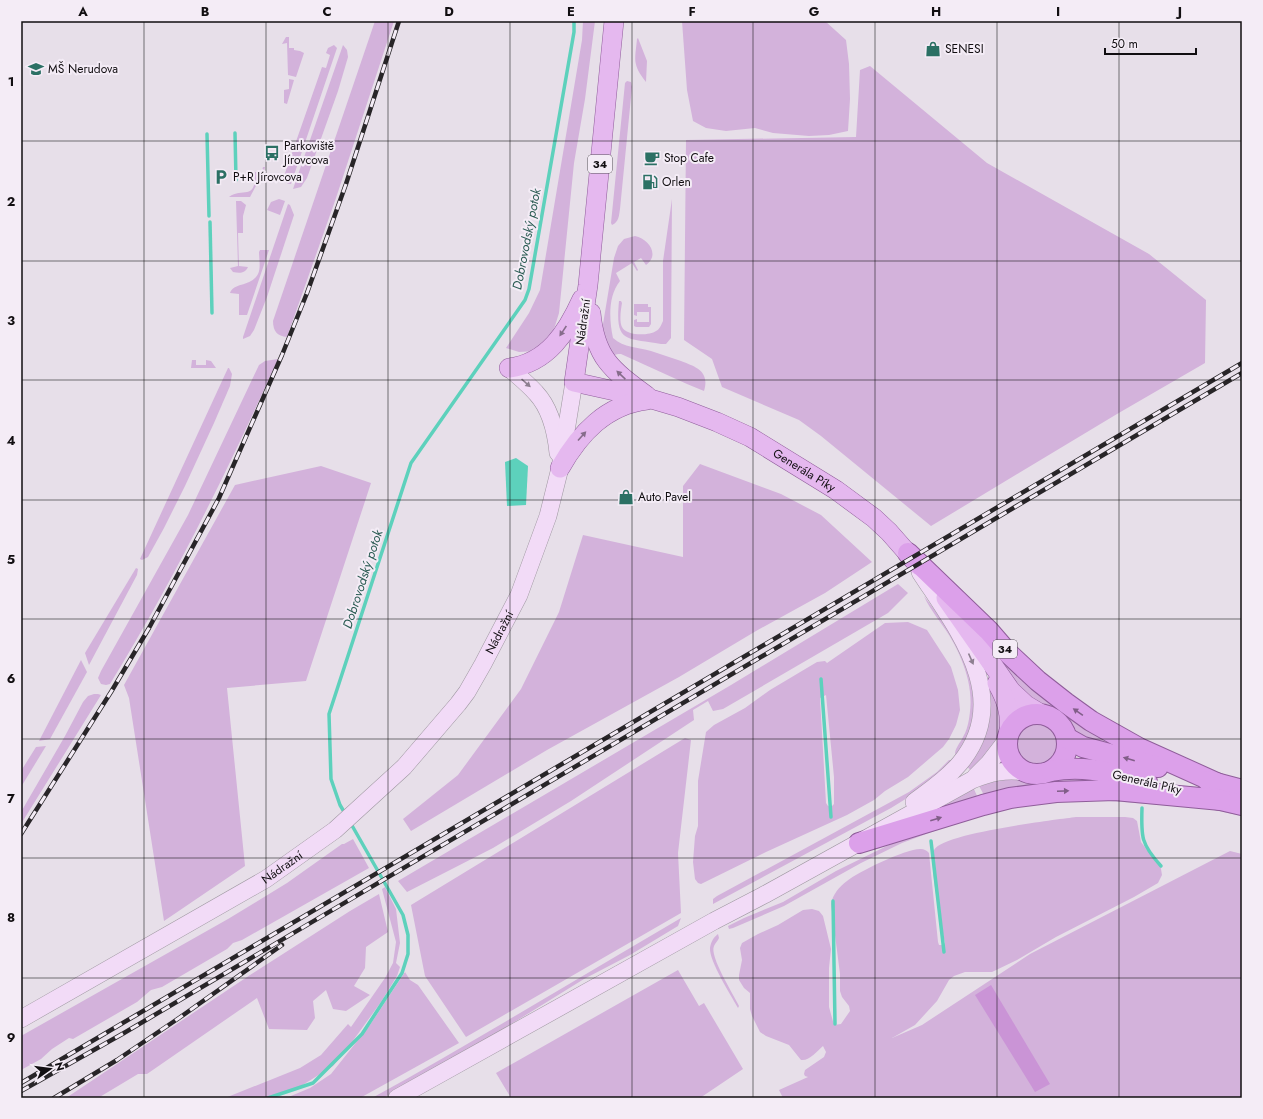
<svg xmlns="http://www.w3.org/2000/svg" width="1263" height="1119" font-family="Jost,sans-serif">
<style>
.green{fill:#d3b2db;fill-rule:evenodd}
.forest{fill:#ca94d6}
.water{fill:#5dd1bc}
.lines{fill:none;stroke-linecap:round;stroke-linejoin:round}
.stream{stroke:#5dd1bc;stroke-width:3.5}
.secondary-casing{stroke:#9e97a0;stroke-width:18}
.primary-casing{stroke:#8f5d9a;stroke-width:20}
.trunk-casing{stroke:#8f5d9a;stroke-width:22}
.secondary{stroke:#f2dbf7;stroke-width:17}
.primary{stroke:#e5b8ef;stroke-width:19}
.trunk{stroke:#dca0ea;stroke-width:20}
.rail-casing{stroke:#282528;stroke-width:4.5}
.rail{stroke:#f4ecf6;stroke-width:3;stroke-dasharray:9;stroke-linecap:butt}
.oneway{fill:#866c8b}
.oneway2{fill:#8d7f90}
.oneway3{fill:#815e88}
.grid{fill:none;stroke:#110e11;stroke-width:1;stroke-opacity:0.55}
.labels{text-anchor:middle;stroke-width:4;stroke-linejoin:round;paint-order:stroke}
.shield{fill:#f4ecf6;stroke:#555156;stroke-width:1}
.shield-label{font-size:11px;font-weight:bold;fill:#110e11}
.poi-label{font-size:12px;fill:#110e11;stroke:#f4ecf6;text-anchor:start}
.street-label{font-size:12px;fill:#110e11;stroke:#f4ecf6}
.water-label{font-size:13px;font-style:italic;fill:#2b5c53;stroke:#f4ecf6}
.neatline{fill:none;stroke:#110e11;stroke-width:1.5}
.grid-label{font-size:13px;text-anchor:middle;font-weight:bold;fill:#110e11}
</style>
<rect width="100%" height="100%" fill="#e7dfe9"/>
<g class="green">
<path d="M375 21H394L336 198 287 337C277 336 273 331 273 321Z"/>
<polygon points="583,21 595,21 585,99 574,163 559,313 555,326 550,337 535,351 519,352 506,348 529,313 540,290 582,40"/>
<polygon points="682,21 825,21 846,40 849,64 850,99 848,131 829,135 809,136 773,133 755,128 726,131 706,128 693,121 687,90"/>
<polygon points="286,37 289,37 289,48 294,48 294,50 300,51 304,53 296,77 288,75 287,43 282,44"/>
<path d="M638 38 647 61 646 82C632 64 635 60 637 39Z"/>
<path d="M334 45 337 48 291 184C286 184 284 181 284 176L322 67 326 68 330 55 326 53 328 48Z"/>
<polygon points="343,45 347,50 348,57 338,91 307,178 301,187 293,189"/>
<polygon points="870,66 987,163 1149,254 1206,300 1205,363 1117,414 931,526 821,436 799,420 722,387 712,359 684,340 686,140 856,137 860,70"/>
<polygon points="289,79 294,80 287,104 284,103 284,90 289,89"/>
<path d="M627 81 631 82 632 87 620 209C619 215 619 222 612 225L611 223 625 83Z"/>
<path d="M263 167H265L264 171 250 197H229C243 187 256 202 255 172L262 171Z"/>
<polygon points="279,199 285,201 280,215 267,210 271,202"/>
<path d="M672 199 671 338 666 344H661C625 338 615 343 619 301H621L622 303C621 309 619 321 622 327 626 336 649 336 656 331 660 329 661 325 663 321V261Z"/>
<path d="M236 201H241L246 205 243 216V233H238L239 266 248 267C245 274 239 273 233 272L230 268 238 266Z"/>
<polygon points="288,204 290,205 294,215 267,297 254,330 250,336 243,339 243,337"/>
<path d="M635 236C649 239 660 255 646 265L641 258 634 262 638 270 637 271 632 263 616 273 620 281C608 296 609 319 613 338 624 348 638 347 651 351 661 354 671 358 681 361 696 367 710 371 704 391L687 384 621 354H618L611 356 602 330 614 258 618 246 624 239Z"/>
<path d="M260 250H269L247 315H239V294L230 293C234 282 251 287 258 274 261 268 259 258 259 252Z"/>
<polygon points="634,304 648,304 648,307 651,307 651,324 649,327 636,327 634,326 634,320 637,319 637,322 649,322 649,312 637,312 637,316 634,315"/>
<path d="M278 359C228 470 174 580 110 684L106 685 101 684 98 678 101 671 188 515 259 365 265 361Z"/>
<polygon points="192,360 196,360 196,365 206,365 206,360 211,361 216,368 191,368"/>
<polygon points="228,368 229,368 232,374 230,386 214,423 185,486 164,528 148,557 142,560 140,559"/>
<polygon points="700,464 781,494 821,515 872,562 825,593 756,631 679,677 547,750 411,831 403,819 458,775 521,689 559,612 583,535 683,557 683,486"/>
<polygon points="321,466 371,483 306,681 227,688 245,866 164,921 129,698 124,685 235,485"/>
<polygon points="136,568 138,569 137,575 89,665 85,653"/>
<polygon points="898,584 908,593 888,613 723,709 713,711 708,701 693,710 694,720 571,801 493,848 407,892 398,881 731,685"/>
<path d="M924 596 949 629 965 655 976 705 970 733 956 756 955 753C956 747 960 743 963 737 966 732 968 725 969 719 975 690 964 660 949 635 941 622 930 610 924 596Z"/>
<path d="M908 622 927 630 951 667 958 690 960 710 956 725 949 739 943 747 908 777 885 791 874 800 847 815 766 852 701 884 698 883 695 879 693 862 695 836 698 826V781L706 732 714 725 745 708 770 690 817 662 825 661 827 663 885 623ZM826 695 834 777V804L831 807 828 806 826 803 820 698Z"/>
<polygon points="987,641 1105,737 1101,745 1072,733 1063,720 1056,714 1019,692"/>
<polygon points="81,660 87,672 50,739 39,741"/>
<polygon points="984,676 992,688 1002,710 1000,732 990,751 971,771 966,765"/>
<polygon points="94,694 98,694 101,695 21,824 21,812 65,736 83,702 88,696"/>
<circle cx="1036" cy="744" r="21"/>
<polygon points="685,738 691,740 678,853 681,913 466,1037 425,976 411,905"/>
<polygon points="46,746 21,787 21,771 36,747"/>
<polygon points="949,760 951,760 954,762 912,795 891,808 713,904 713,899 717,896 909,792 937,772"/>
<polygon points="1015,776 1025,780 1034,782 1041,781 1052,777 1092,776 1091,784 985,797 978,784"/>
<polygon points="973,787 978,798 926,814"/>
<polygon points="1125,797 1170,801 1242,813 1242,816 1209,809 1098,800"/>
<polygon points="982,811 983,816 961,821 902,843 861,863 784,906 733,928 729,929 728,926 744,918 783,902 836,871 905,837"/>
<path d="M1076 817H1125L1133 818 1137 821 1141 842 1147 850 1160 863 1162 875 1158 883 1134 897 1056 937 1017 960 992 972H965L954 976 949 980 937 1001 915 1025 892 1038 922 1025 1030 954 1230 851 1242 854V1098H783L779 1090 808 1077 805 1076 804 1074 805 1070 824 1057 826 1052 823 1046C817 1051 810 1061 801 1060L789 1045 766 1036 760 1032 752 1016 750 1009V993L744 988 739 980V975L742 960 740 948 742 943 758 934 778 925 803 910 812 909 819 911 823 916 831 949 829 968V1007L834 1025 841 1024 850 1011 849 1006 842 997 840 991V974L831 904C833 894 839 887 847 881 858 872 907 848 921 849 924 849 926 850 929 853L938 942 939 945H943L945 943C942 928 928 861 934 850 943 833 1054 820 1076 817Z"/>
<polygon points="353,839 369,868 242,940 233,943 227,949 162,987 151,990 137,1002 73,1039 69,1038 52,1049 41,1059 21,1070 21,1036 228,919 287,883 342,844 344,844"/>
<polygon points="385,887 396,909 400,943 396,963 400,967 397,976 381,1002 344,1053 333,1066 301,1086 266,1098 225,1098 300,1068 321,1055 348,1024 351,1027 385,978 393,963 396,942 382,889"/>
<polygon points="379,894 388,932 366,947 365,968 354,986 370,995 346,1011 333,1009 326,990 313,1001 315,1018 307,1030 269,1029 257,998 147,1074 138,1074 98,1098 66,1098 250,975 350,911"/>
<path d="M681 918 678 926 630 955 584 979 479 1044 383 1098H372C477 1040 578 978 681 918Z"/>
<path d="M718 934 719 938C718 941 715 943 714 946 709 956 734 995 739 1006L738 1008C731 995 709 961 710 948 711 942 713 938 718 934Z"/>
<polygon points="678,970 699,1006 704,1003 743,1069 700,1098 511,1098 496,1073"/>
<polygon points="405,972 410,980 418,985 459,1043 360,1098 286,1098 310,1088 331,1074 370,1025"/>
</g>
<polygon class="forest" points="991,985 1050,1084 1035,1092 975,995"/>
<polygon class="water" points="516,458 528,466 526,505 507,506 505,462"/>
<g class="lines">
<g class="stream">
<polyline points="235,133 236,180"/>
<polyline points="207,134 209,216"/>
<polyline points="210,222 212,313"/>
<polyline points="821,679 831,817"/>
<path d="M1142 808C1141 837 1141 844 1161 866"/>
<polyline points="346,815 340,805 331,779 329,714 411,463 525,300 529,289 574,32 574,21"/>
<polyline points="931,841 944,952"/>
<polyline points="833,901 835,1024"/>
<polyline points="268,1098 313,1083 362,1034 402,973 408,954 408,935 403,915 350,822"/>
</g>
<defs>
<g id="secondary">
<path d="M509 368C518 376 528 384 536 393 551 409 556 433 558 453"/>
<polyline points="975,777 989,763 1006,741"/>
<path d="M914 802C930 790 947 779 960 763 1014 698 957 629 920 572"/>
<path id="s1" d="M21 1019 266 879 335 830 404 767 458 704 467 692 483 664 519 595 548 516 560 468 574 382"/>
<path d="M397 1098 714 921 764 895 972 780C990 773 1005 769 1024 772"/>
</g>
<g id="primary">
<path id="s2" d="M614 21 588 285 574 382 651 399 678 407 717 422 750 437 836 490 874 518 889 532 918 565"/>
<path d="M591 313C595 358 612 370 647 396"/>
<path d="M509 368C548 363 567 332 582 299"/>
<path d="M560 468C580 433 606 405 647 400"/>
<polyline points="946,598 1011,691 1026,705 1041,714"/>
<path d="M997 683C1006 699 1011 713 1009 731"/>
</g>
<g id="trunk">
<polyline points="908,553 989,631 1008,653 1038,681 1066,703 1091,721 1139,748 1221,785"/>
<circle cx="1037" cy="744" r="30"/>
<polyline points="1067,738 1083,747 1158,767"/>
<path d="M1051 771C1086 764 1113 774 1147 782"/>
<polyline points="1208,781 1242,790"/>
<polyline points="1208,797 1242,805"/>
<polyline points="859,843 983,805 1010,798 1056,792 1115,790 1221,800"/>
</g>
</defs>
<use href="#secondary" class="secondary-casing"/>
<use href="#primary" class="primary-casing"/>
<use href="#trunk" class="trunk-casing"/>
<use href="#secondary" class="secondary"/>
<use href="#primary" class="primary"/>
<use href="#trunk" class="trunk"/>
<defs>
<g id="rail">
<polyline points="21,834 111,692 149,628 219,498 282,355 307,293 346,184 399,21"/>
<polyline points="21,1083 1242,363"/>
<polyline points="21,1091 124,1033 1242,373"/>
<polyline points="54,1098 117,1060 179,1018 282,945"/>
</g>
</defs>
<use href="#rail" class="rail-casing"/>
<use href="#rail" class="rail"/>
</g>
<defs><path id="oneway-solid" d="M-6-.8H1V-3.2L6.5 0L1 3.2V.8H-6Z"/></defs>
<g class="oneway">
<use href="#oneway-solid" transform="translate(563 331) rotate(124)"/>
<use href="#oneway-solid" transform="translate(621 375) rotate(-137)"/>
<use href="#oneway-solid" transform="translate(582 436) rotate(-48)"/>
</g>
<g class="oneway2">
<use href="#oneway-solid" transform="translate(526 383) rotate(42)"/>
<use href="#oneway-solid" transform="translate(971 659) rotate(66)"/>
</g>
<g class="oneway3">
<use href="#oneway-solid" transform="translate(1078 712) rotate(-145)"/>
<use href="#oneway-solid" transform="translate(1129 759) rotate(-164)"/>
<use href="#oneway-solid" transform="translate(1063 791) rotate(-2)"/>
<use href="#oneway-solid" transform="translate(936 819) rotate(-17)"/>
</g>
<path class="grid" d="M144 21V1098M266 21V1098M388 21V1098M510 21V1098M632 21V1098M753 21V1098M875 21V1098M997 21V1098M1119 21V1098M21 141H1242M21 261H1242M21 380H1242M21 500H1242M21 619H1242M21 739H1242M21 858H1242M21 978H1242"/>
<defs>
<symbol id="shop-bare" viewBox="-9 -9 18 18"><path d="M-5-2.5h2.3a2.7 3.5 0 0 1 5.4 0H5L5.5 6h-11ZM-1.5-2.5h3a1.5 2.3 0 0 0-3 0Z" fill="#2b7064" stroke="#f4ecf6" stroke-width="2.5" paint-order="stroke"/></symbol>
<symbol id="school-bare" viewBox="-9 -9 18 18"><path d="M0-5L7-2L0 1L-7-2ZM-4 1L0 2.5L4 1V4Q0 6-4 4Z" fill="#2b7064" stroke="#f4ecf6" stroke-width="2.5" paint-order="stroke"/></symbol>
<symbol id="bus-bare" viewBox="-9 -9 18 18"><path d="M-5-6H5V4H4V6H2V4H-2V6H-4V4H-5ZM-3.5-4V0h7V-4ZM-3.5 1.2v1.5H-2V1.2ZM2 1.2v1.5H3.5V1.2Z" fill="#2b7064" stroke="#f4ecf6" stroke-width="2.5" paint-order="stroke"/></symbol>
<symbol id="cafe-bare" viewBox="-9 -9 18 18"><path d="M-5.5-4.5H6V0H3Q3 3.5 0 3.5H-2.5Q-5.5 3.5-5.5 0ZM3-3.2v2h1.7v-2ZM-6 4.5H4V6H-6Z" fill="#2b7064" stroke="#f4ecf6" stroke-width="2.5" paint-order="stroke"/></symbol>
<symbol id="parking-bare" viewBox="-9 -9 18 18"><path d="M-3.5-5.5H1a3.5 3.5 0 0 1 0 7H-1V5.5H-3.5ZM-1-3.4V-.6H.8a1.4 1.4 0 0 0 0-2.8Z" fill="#2b7064" stroke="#f4ecf6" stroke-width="2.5" paint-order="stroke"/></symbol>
<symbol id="fuel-bare" viewBox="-9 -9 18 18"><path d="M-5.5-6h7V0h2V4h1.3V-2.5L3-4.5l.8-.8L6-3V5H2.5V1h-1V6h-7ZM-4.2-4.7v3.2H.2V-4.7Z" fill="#2b7064" stroke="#f4ecf6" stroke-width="2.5" paint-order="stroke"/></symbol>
</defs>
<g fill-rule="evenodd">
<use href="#shop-bare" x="922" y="38" width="22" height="22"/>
<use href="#school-bare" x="25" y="58" width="22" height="22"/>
<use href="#bus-bare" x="261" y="142" width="22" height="22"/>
<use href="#cafe-bare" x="641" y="147" width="22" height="22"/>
<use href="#parking-bare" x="210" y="166" width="22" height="22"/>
<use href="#fuel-bare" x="639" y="171" width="22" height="22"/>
<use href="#shop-bare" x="615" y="486" width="22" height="22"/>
</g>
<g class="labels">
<g class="shield">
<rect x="588" y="155" width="24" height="18" rx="3"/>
<rect x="993" y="640" width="24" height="18" rx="3"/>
</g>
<g class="shield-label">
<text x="600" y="168">34</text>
<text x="1005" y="653">34</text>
</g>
<g class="poi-label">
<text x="945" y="53">SENESI</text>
<text x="48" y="73">MŠ Nerudova</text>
<text x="284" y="150">Parkoviště<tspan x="284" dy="14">Jírovcova</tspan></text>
<text x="664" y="162">Stop Cafe</text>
<text x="233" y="181">P+R Jírovcova</text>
<text x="662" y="186">Orlen</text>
<text x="638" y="501">Auto Pavel</text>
</g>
<g class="street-label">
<text transform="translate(583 322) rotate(-82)" y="4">Nádražní</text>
<text dy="4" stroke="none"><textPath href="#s2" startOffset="612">Generála Píky</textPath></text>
<text dy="4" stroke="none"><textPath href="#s1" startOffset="626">Nádražní</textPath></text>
<text transform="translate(1147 782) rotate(13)" y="4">Generála Píky</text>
<text dy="4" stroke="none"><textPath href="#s1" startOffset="302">Nádražní</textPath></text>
</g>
<g class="water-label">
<text transform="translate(526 239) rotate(-79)" y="5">Dobrovodský potok</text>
<text transform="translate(362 579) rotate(-72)" y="5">Dobrovodský potok</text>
</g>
</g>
<rect width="1263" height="1119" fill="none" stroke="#f4ecf6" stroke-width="44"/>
<g transform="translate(50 1069) rotate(76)" stroke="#f4ecf6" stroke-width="3" paint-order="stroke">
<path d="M0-3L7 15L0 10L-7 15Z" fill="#110e11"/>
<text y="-6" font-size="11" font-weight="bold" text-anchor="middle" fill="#110e11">N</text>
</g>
<path d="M1105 48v6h91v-6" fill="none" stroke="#110e11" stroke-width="2"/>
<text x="1111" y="48" font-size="12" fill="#110e11" stroke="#f4ecf6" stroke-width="3" paint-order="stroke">50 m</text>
<rect x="22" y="22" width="1219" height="1075" class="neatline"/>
<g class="grid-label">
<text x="83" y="16">A</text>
<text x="205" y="16">B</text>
<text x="327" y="16">C</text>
<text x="449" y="16">D</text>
<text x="571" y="16">E</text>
<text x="692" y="16">F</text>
<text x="814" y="16">G</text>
<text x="936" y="16">H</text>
<text x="1058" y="16">I</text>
<text x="1180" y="16">J</text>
<text x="11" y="86">1</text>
<text x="11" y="206">2</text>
<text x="11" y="325">3</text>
<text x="11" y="445">4</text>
<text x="11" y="564">5</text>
<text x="11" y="683">6</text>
<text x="11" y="803">7</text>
<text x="11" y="922">8</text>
<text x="11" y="1042">9</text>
</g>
</svg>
